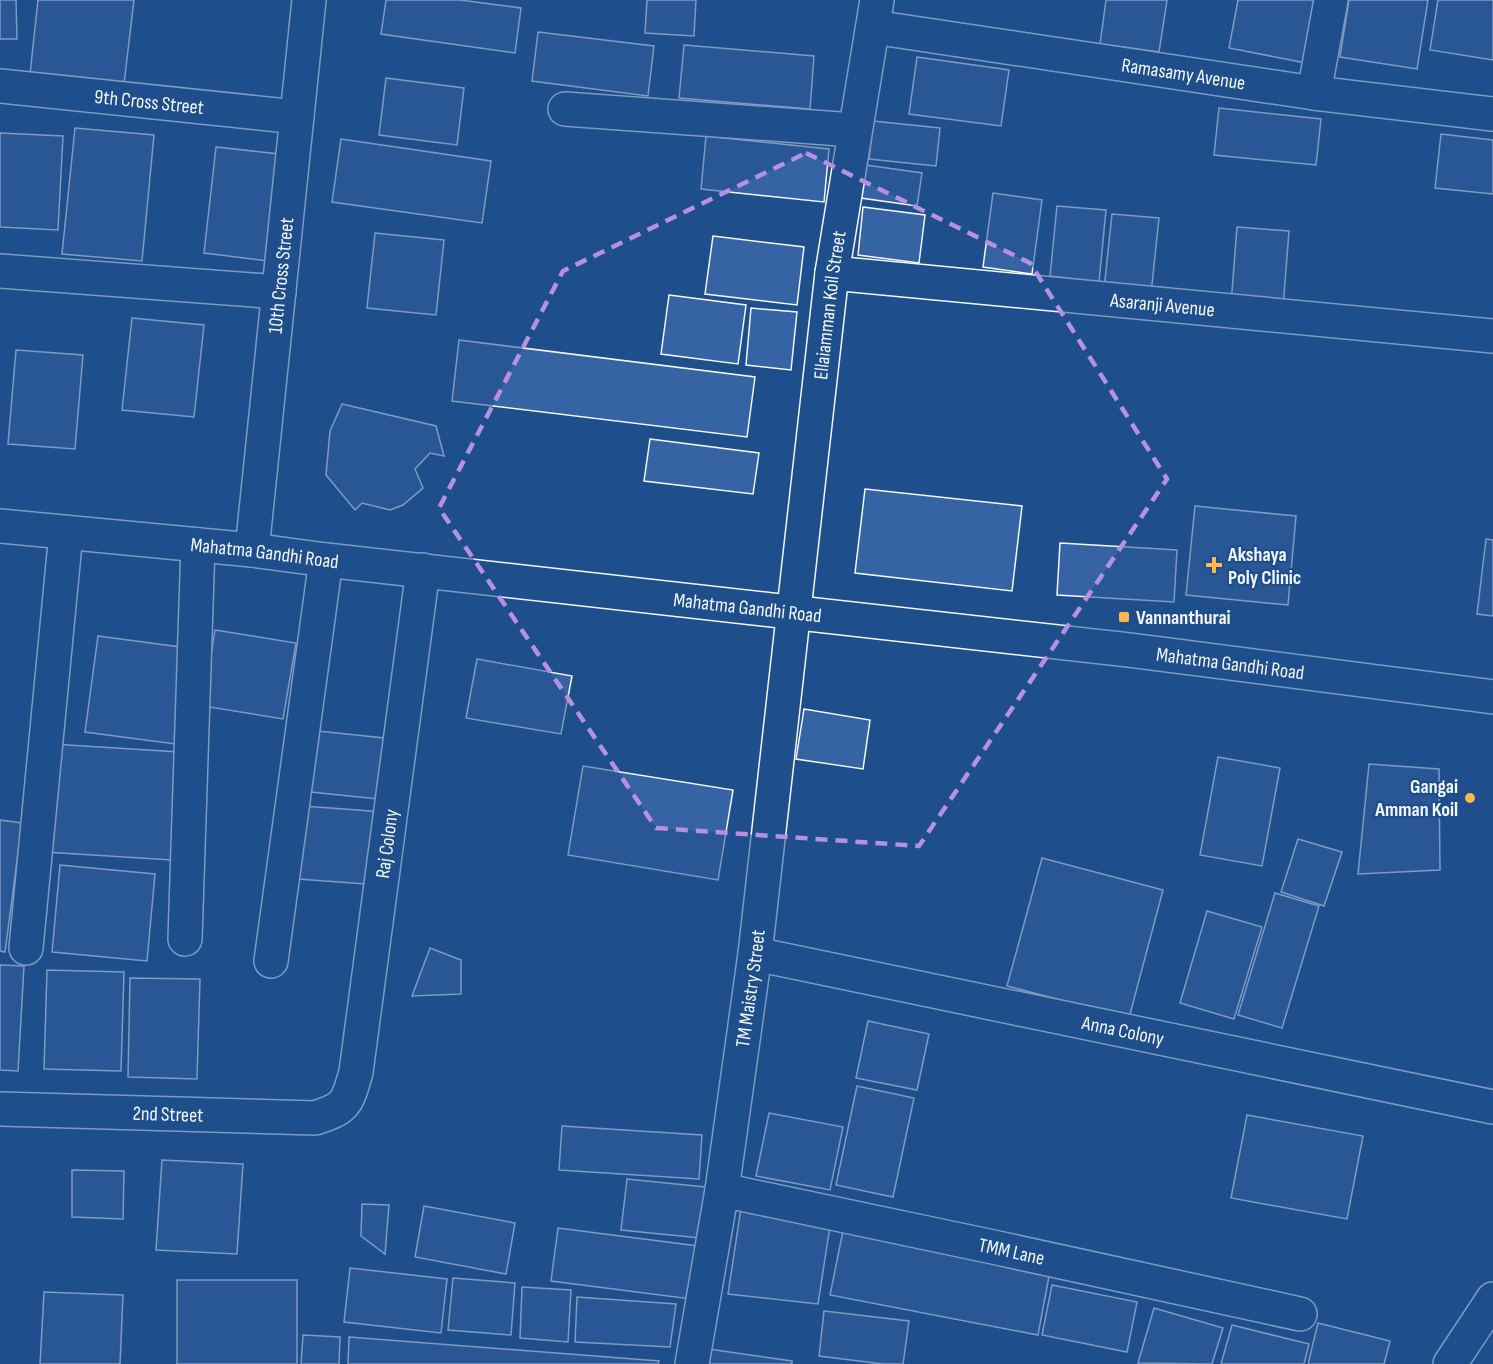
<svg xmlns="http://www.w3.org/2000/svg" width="1493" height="1364" font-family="'Sofia Sans Condensed',sans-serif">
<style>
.building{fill:#3563a3;stroke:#f2f6ff;stroke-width:1.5}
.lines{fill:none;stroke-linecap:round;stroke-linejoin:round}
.minor-casing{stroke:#f2f6ff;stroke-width:36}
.major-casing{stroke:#f2f6ff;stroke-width:36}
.minor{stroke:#1f4e8c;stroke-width:33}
.major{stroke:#1f4e8c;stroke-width:33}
.marked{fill:none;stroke:#b691df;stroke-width:4.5;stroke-dasharray:12 8;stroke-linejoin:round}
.poi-dot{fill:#ffb74d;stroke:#1f4e8c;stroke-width:2}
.labels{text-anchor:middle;stroke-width:4.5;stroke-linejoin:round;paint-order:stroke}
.street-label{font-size:20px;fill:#f2f6ff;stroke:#1f4e8c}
.poi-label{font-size:20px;font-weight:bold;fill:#f2f6ff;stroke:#1f4e8c;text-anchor:start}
</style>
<rect width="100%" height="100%" fill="#1f4e8c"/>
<g class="building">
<polygon points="0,0 16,0 17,39 0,39"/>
<polygon points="38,0 134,0 124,84 30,74"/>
<polygon points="386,0 460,0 521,8 515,53 381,34"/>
<polygon points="647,0 696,0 694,36 645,33"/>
<polygon points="1106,0 1167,0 1159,52 1100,44"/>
<polygon points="1238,0 1318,0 1306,63 1229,48"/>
<polygon points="1349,0 1428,0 1417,69 1340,57"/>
<polygon points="1438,0 1493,0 1493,60 1430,50"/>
<polygon points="538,32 654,46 648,96 532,81"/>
<polygon points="684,45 814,56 810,109 679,98"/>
<polygon points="917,57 1009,70 1001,126 909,114"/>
<polygon points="386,78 464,88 457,145 379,135"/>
<polygon points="1219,108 1321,119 1316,165 1214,155"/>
<polygon points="873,121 940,128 936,166 869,159"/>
<polygon points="75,128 154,135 142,261 62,254"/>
<polygon points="0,133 63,136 58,230 0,227"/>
<polygon points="1441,134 1493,140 1493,194 1435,188"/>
<polygon points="706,136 829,149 824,202 701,189"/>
<polygon points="341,139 491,161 482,223 332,202"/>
<polygon points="216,147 280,154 268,261 204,253"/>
<polygon points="866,165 922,173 917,206 861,198"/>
<polygon points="993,193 1042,200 1032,274 983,267"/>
<polygon points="1057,206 1106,210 1099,282 1050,276"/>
<polygon points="863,207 925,215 919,263 858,255"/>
<polygon points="1112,214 1159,218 1151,294 1104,289"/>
<polygon points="1237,227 1289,231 1283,308 1231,304"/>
<polygon points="375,233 444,240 436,315 367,308"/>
<polygon points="713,236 804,247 797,305 705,294"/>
<polygon points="669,295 746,305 738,364 661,354"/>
<polygon points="751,308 797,312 791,370 746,365"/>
<polygon points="132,318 204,325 194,417 122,410"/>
<polygon points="459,340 755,377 747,437 452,401"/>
<polygon points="16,350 83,355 75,449 8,444"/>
<polygon points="342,404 436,426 444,456 430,453 415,469 423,488 403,505 390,510 362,503 355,510 326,475 330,431"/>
<polygon points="650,439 759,453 753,494 644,481"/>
<polygon points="865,489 1022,506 1012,591 855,573"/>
<polygon points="1195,506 1296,516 1288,605 1186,595"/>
<polygon points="1486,539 1493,540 1493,616 1477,614"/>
<polygon points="1060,543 1177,550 1174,602 1057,595"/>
<polygon points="215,630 296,643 283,719 203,706"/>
<polygon points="98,636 188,648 175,744 85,732"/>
<polygon points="477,659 572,676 561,734 466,718"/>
<polygon points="804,709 870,720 863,769 796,759"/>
<polygon points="318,731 384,738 378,799 311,792"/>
<polygon points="52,744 179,752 172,860 45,852"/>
<polygon points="1218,757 1280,768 1262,866 1200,855"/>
<polygon points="1369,764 1439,769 1440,870 1358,874"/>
<polygon points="583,766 733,790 718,880 568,855"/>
<polygon points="303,806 384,812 379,885 298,879"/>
<polygon points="0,820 22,823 5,952 0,951"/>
<polygon points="1298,839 1342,852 1324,906 1281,892"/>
<polygon points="1042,858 1163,890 1129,1018 1007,986"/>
<polygon points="60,865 155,874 147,961 52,952"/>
<polygon points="1275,893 1319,906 1282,1028 1238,1015"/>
<polygon points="1207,911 1262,927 1234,1019 1180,1003"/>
<polygon points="430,948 461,960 461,994 412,996"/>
<polygon points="0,965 24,966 18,1071 0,1070"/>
<polygon points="47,970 124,972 121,1071 44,1069"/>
<polygon points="130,978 200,979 197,1079 128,1077"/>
<polygon points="868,1021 929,1034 917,1090 856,1078"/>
<polygon points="857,1086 914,1098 893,1197 836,1185"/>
<polygon points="769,1113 843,1127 830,1190 756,1176"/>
<polygon points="1247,1115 1363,1136 1347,1219 1231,1198"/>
<polygon points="562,1126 702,1135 699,1179 559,1170"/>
<polygon points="162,1160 243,1164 237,1254 156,1250"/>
<polygon points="72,1170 124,1171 123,1219 72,1217"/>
<polygon points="627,1179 705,1187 700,1238 621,1230"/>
<polygon points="362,1204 389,1205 385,1254 361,1236"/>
<polygon points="424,1206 515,1223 506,1274 415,1257"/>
<polygon points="741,1208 830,1226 818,1304 728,1294"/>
<polygon points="558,1228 698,1246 691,1299 551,1281"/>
<polygon points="843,1231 1050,1271 1038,1335 830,1295"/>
<polygon points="350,1268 447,1279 441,1333 344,1322"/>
<polygon points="453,1278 515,1283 511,1335 448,1330"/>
<rect x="177" y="1280" width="120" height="84"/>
<polygon points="1052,1285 1137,1302 1127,1352 1042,1335"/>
<polygon points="522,1287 571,1290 568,1342 520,1338"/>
<polygon points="44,1292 123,1295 120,1364 40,1364"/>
<polygon points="577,1297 676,1304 670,1347 575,1342"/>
<polygon points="1154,1308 1223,1328 1212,1364 1138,1363"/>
<polygon points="824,1311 909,1321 903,1364 883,1364 819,1356"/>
<polygon points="1318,1323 1390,1341 1384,1364 1308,1364"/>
<polygon points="1232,1325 1309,1344 1304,1364 1221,1364"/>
<polygon points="303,1335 340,1337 339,1364 301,1364"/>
<polygon points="349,1337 659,1361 658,1364 348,1364"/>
<polygon points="709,1349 792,1361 792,1364 707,1364"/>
</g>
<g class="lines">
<defs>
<g id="minor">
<path id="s1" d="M873 27 1314 93 1493 114"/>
<path id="s2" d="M0 86 297 117"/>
<polyline points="1314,93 1331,0"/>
<polyline points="565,109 854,130"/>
<polyline points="0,271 279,292"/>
<path id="s3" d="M832 273 1493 336"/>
<path id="s4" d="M252 550 309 0"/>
<polyline points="185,939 198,545"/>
<polyline points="26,948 66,533"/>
<path id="s5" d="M755 954 1493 1107"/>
<polyline points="271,961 326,560"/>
<path id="s6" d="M0 1109 315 1118C347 1108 347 1103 356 1072L423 570"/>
<path id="s7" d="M722 1190 993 1247 1300 1314"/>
<path id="s8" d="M692 1364 722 1190 755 954 832 273 877 0"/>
<polyline points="1450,1364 1493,1299"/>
</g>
<g id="major">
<path id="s9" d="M0 526 252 550 326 560 1129 650 1493 697"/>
</g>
</defs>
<use href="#minor" class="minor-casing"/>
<use href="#major" class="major-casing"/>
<use href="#minor" class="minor"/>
<use href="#major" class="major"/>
</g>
<path d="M0 0H1493V1364H0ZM806 153 1030 263 1167 479 919 846 656 828 439 508 563 271Z" fill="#1f4e8c" fill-opacity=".55" fill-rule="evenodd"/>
<path class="marked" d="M806 153 1030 263 1167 479 919 846 656 828 439 508 563 271Z"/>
<g class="poi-dot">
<path d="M1211 556h6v6h6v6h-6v6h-6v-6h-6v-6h6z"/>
<rect x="1118" y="611" width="12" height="12" rx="3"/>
<circle cx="1470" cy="798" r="6"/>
</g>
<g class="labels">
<g class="street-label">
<text dy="7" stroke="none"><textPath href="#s1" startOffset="314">Ramasamy Avenue</textPath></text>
<text dy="7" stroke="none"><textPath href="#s2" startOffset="150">9th Cross Street</textPath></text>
<text dy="7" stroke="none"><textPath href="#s4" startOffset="276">10th Cross Street</textPath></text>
<text dy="7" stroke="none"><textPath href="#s8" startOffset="1068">Ellaiamman Koil Street</textPath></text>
<text dy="7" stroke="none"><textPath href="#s3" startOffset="332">Asaranji Avenue</textPath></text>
<text dy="7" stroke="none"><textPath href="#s9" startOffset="266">Mahatma Gandhi Road</textPath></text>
<text dy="7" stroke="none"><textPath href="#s9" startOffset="752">Mahatma Gandhi Road</textPath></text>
<text dy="7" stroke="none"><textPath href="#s9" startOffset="1238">Mahatma Gandhi Road</textPath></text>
<text dy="7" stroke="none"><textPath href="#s6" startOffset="612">Raj Colony</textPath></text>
<text dy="7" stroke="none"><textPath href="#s8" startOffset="380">TM Maistry Street</textPath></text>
<text dy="7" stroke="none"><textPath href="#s5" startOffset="376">Anna Colony</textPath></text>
<text dy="7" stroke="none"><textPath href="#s6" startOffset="168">2nd Street</textPath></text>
<text dy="7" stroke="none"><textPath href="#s7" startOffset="296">TMM Lane</textPath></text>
</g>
<g class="poi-label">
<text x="1228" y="561">Akshaya<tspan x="1228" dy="23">Poly Clinic</tspan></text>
<text x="1136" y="624">Vannanthurai</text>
<text x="1458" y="793" text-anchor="end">Gangai<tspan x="1458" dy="23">Amman Koil</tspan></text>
</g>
</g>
</svg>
